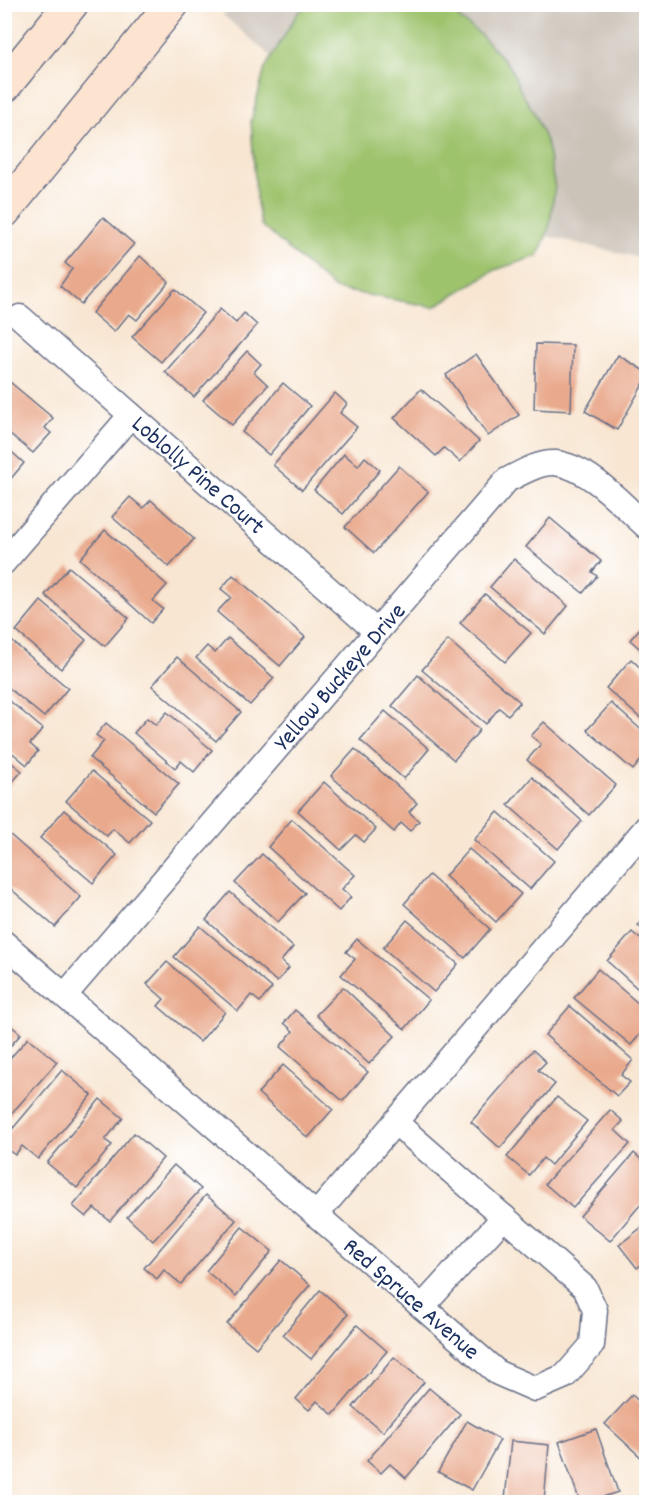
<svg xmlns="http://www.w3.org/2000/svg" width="651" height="1507" font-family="Dekko,sans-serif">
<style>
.industrial{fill:#cbc2b8}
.green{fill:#9ec36d;stroke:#5c7966;stroke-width:1.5}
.building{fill:#e9a98c}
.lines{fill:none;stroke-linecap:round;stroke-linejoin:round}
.street-casing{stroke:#686f87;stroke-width:27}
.secondary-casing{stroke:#686f87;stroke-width:36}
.street{stroke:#fff;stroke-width:24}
.secondary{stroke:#fde4d1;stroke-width:33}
.labels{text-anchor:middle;stroke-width:4.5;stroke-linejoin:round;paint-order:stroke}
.street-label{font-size:24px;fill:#1b2f5e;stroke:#fff}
</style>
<rect width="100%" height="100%" fill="#fff"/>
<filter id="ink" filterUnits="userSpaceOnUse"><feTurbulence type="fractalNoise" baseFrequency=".0167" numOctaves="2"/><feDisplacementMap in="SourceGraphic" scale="12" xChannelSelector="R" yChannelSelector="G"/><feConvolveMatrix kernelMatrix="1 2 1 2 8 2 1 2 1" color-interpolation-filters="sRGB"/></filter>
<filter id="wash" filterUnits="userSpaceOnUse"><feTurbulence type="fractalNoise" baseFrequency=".008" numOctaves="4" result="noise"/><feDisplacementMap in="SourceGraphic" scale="24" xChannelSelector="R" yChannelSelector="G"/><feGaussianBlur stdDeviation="1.35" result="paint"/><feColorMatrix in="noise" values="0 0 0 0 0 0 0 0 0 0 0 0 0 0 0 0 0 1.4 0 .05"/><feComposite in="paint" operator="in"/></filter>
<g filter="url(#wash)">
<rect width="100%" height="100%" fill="#f8e6d2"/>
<g class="industrial">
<polygon points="232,5 308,5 297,14 272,57 223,15"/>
<polygon points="446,5 646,5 646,255 640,258 547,236 549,229 534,112 521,92 510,67 481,35 459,18 460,16"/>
</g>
<polygon class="green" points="308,4 446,5 460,16 459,18 481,35 510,67 521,92 534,112 546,141 555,187 549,229 538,256 495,270 434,307 335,289 261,225 256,197 251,121 265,68 297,14"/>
<g id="blocks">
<g class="building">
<polygon points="103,217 134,244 81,304 60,286 72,269 65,263"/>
<polygon points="140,256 169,282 137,320 129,314 114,332 92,313"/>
<polygon points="175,289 203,313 161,362 132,337"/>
<polygon points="220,309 236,323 244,313 257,325 194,397 165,372"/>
<polygon points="536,344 573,345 571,411 534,409"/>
<polygon points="247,351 261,364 254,372 268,385 232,425 203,400"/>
<polygon points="476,354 519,415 488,436 446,375"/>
<polygon points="618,355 646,372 646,379 617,430 585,411"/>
<polygon points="4,377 53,418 45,428 51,433 33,453 4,429"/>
<polygon points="283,383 310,406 269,455 242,432"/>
<polygon points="421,389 479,441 460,462 444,448 436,456 394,418"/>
<polygon points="335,393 347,404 340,413 357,427 302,490 273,465"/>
<polygon points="4,445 24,463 8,482 6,481 4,483"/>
<polygon points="344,454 358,466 365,457 380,470 343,514 314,490"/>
<polygon points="399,466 428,492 374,553 345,527"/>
<polygon points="130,497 143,508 151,500 194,539 169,567 112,517"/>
<polygon points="550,518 601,561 592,572 597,576 583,593 526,547"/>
<polygon points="105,530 167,585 153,601 163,609 151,623 80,559"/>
<polygon points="514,559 568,606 545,634 490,587"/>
<polygon points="69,567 129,618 105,646 45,595"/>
<polygon points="233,575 305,637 280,666 217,612 231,597 221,589"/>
<polygon points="485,594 531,633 505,662 460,623"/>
<polygon points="41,601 86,640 61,669 16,631"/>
<polygon points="646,621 646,654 630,640"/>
<polygon points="8,638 68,688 44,717 4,684 4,642"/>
<polygon points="228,638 274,678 250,705 196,658 207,646 215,653"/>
<polygon points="448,640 520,702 508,715 499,708 486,724 422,670"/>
<polygon points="177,657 241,712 216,741 152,686"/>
<polygon points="631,659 646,673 646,723 606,688"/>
<polygon points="418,675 480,730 454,760 392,706"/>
<polygon points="4,696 43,729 30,744 38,751 27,765 4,746"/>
<polygon points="611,703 646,734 646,754 633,770 587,730"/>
<polygon points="385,711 429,749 404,779 360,740"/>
<polygon points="167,712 212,750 194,772 181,761 175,768 134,733 147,718 156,725"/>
<polygon points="544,722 616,785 589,815 527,760 541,744 531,736"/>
<polygon points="106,723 179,784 154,812 90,758 104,741 96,735"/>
<polygon points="355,749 417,803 409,812 419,821 410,831 401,823 394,832 331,776"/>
<polygon points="4,757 22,771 9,786 4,782"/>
<polygon points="92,771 150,820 130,843 113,829 107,836 66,801"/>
<polygon points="532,777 582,821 558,849 508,805"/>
<polygon points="324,782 376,829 364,842 356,835 341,850 298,811"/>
<polygon points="64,810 117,855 93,883 40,838"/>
<polygon points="498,812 554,861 530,889 474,840"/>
<polygon points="292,819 355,875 342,889 351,897 339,911 268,847"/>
<polygon points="8,833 81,897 55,927 4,883 4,837"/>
<polygon points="469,849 521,894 496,922 445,876"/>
<polygon points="262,854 305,893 278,922 235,883"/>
<polygon points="429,875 490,929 465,958 404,904"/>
<polygon points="230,892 293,947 281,961 289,968 277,982 206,920"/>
<polygon points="646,915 646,932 638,925"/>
<polygon points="407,920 458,964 434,992 383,948"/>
<polygon points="200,926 272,988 260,1002 251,995 238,1011 174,957"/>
<polygon points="632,932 646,944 646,996 607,961"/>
<polygon points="357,939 429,1000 405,1029 341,975 355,959 346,952"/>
<polygon points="167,962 225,1012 200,1042 158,1006 164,999 147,984"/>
<polygon points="598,969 646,1010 646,1027 631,1045 574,998"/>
<polygon points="343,987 395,1036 369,1064 316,1015"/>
<polygon points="570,1006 633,1060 621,1075 630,1082 617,1096 545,1035"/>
<polygon points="295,1010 368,1072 343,1101 280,1047 293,1031 284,1023"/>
<polygon points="4,1020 21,1034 4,1053"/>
<polygon points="28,1038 57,1062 4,1122 4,1065"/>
<polygon points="533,1050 546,1062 538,1070 555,1084 500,1148 471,1122"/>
<polygon points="283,1065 333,1109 308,1138 258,1093"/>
<polygon points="62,1070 92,1095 38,1159 22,1146 15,1155 4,1147 4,1139"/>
<polygon points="557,1097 587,1121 551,1165 543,1158 529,1175 507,1157"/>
<polygon points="100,1099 123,1118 105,1140 112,1145 77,1188 47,1163"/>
<polygon points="610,1110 623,1121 615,1130 630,1144 573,1208 545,1184"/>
<polygon points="134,1133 163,1158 110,1221 94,1208 86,1217 73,1206"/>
<polygon points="634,1153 646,1164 646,1198 610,1241 580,1216"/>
<polygon points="174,1165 201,1189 153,1241 127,1217"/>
<polygon points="206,1195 236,1220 181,1284 164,1270 157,1279 144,1268"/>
<polygon points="646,1224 646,1261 637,1268 619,1245"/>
<polygon points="242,1227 272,1251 236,1296 206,1271"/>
<polygon points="281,1260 310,1285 256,1348 227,1324"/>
<polygon points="320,1290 348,1314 311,1359 283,1335"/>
<polygon points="357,1325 387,1351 333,1415 317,1401 309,1410 296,1399"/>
<polygon points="394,1357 424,1382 383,1432 353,1407"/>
<polygon points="429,1388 460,1414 406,1478 390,1464 381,1473 367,1461"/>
<polygon points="632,1395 646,1408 646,1462 605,1424"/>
<polygon points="467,1421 500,1440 472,1490 438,1472"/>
<polygon points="596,1429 618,1492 588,1502 580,1502 559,1442"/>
<polygon points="511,1441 549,1445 544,1502 505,1499"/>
</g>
</g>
</g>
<g filter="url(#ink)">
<use href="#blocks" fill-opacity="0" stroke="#686f87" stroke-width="1.5"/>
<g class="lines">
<defs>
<g id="street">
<polyline points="20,317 377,632"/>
<polyline points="4,562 131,415"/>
<polyline points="4,943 498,1373 535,1389 565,1376 592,1345 595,1310 585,1288 395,1122"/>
<path d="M65 995 507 480C521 473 539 462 555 463 590 467 621 504 646 526"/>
<polyline points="316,1215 646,828"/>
<polyline points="422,1307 504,1217"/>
</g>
<g id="secondary">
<polyline points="4,86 71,4"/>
<polyline points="4,211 172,4"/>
</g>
</defs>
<use href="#street" class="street-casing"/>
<use href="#secondary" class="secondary-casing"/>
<use href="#street" class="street"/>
<use href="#secondary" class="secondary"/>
</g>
</g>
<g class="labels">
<g class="street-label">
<text transform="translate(199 474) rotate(41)" y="8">Loblolly Pine Court</text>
<text transform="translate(339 676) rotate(-49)" y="8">Yellow Buckeye Drive</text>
<text transform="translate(412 1298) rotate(41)" y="8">Red Spruce Avenue</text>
</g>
</g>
<rect width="651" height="1507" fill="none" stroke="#fff" stroke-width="24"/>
</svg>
